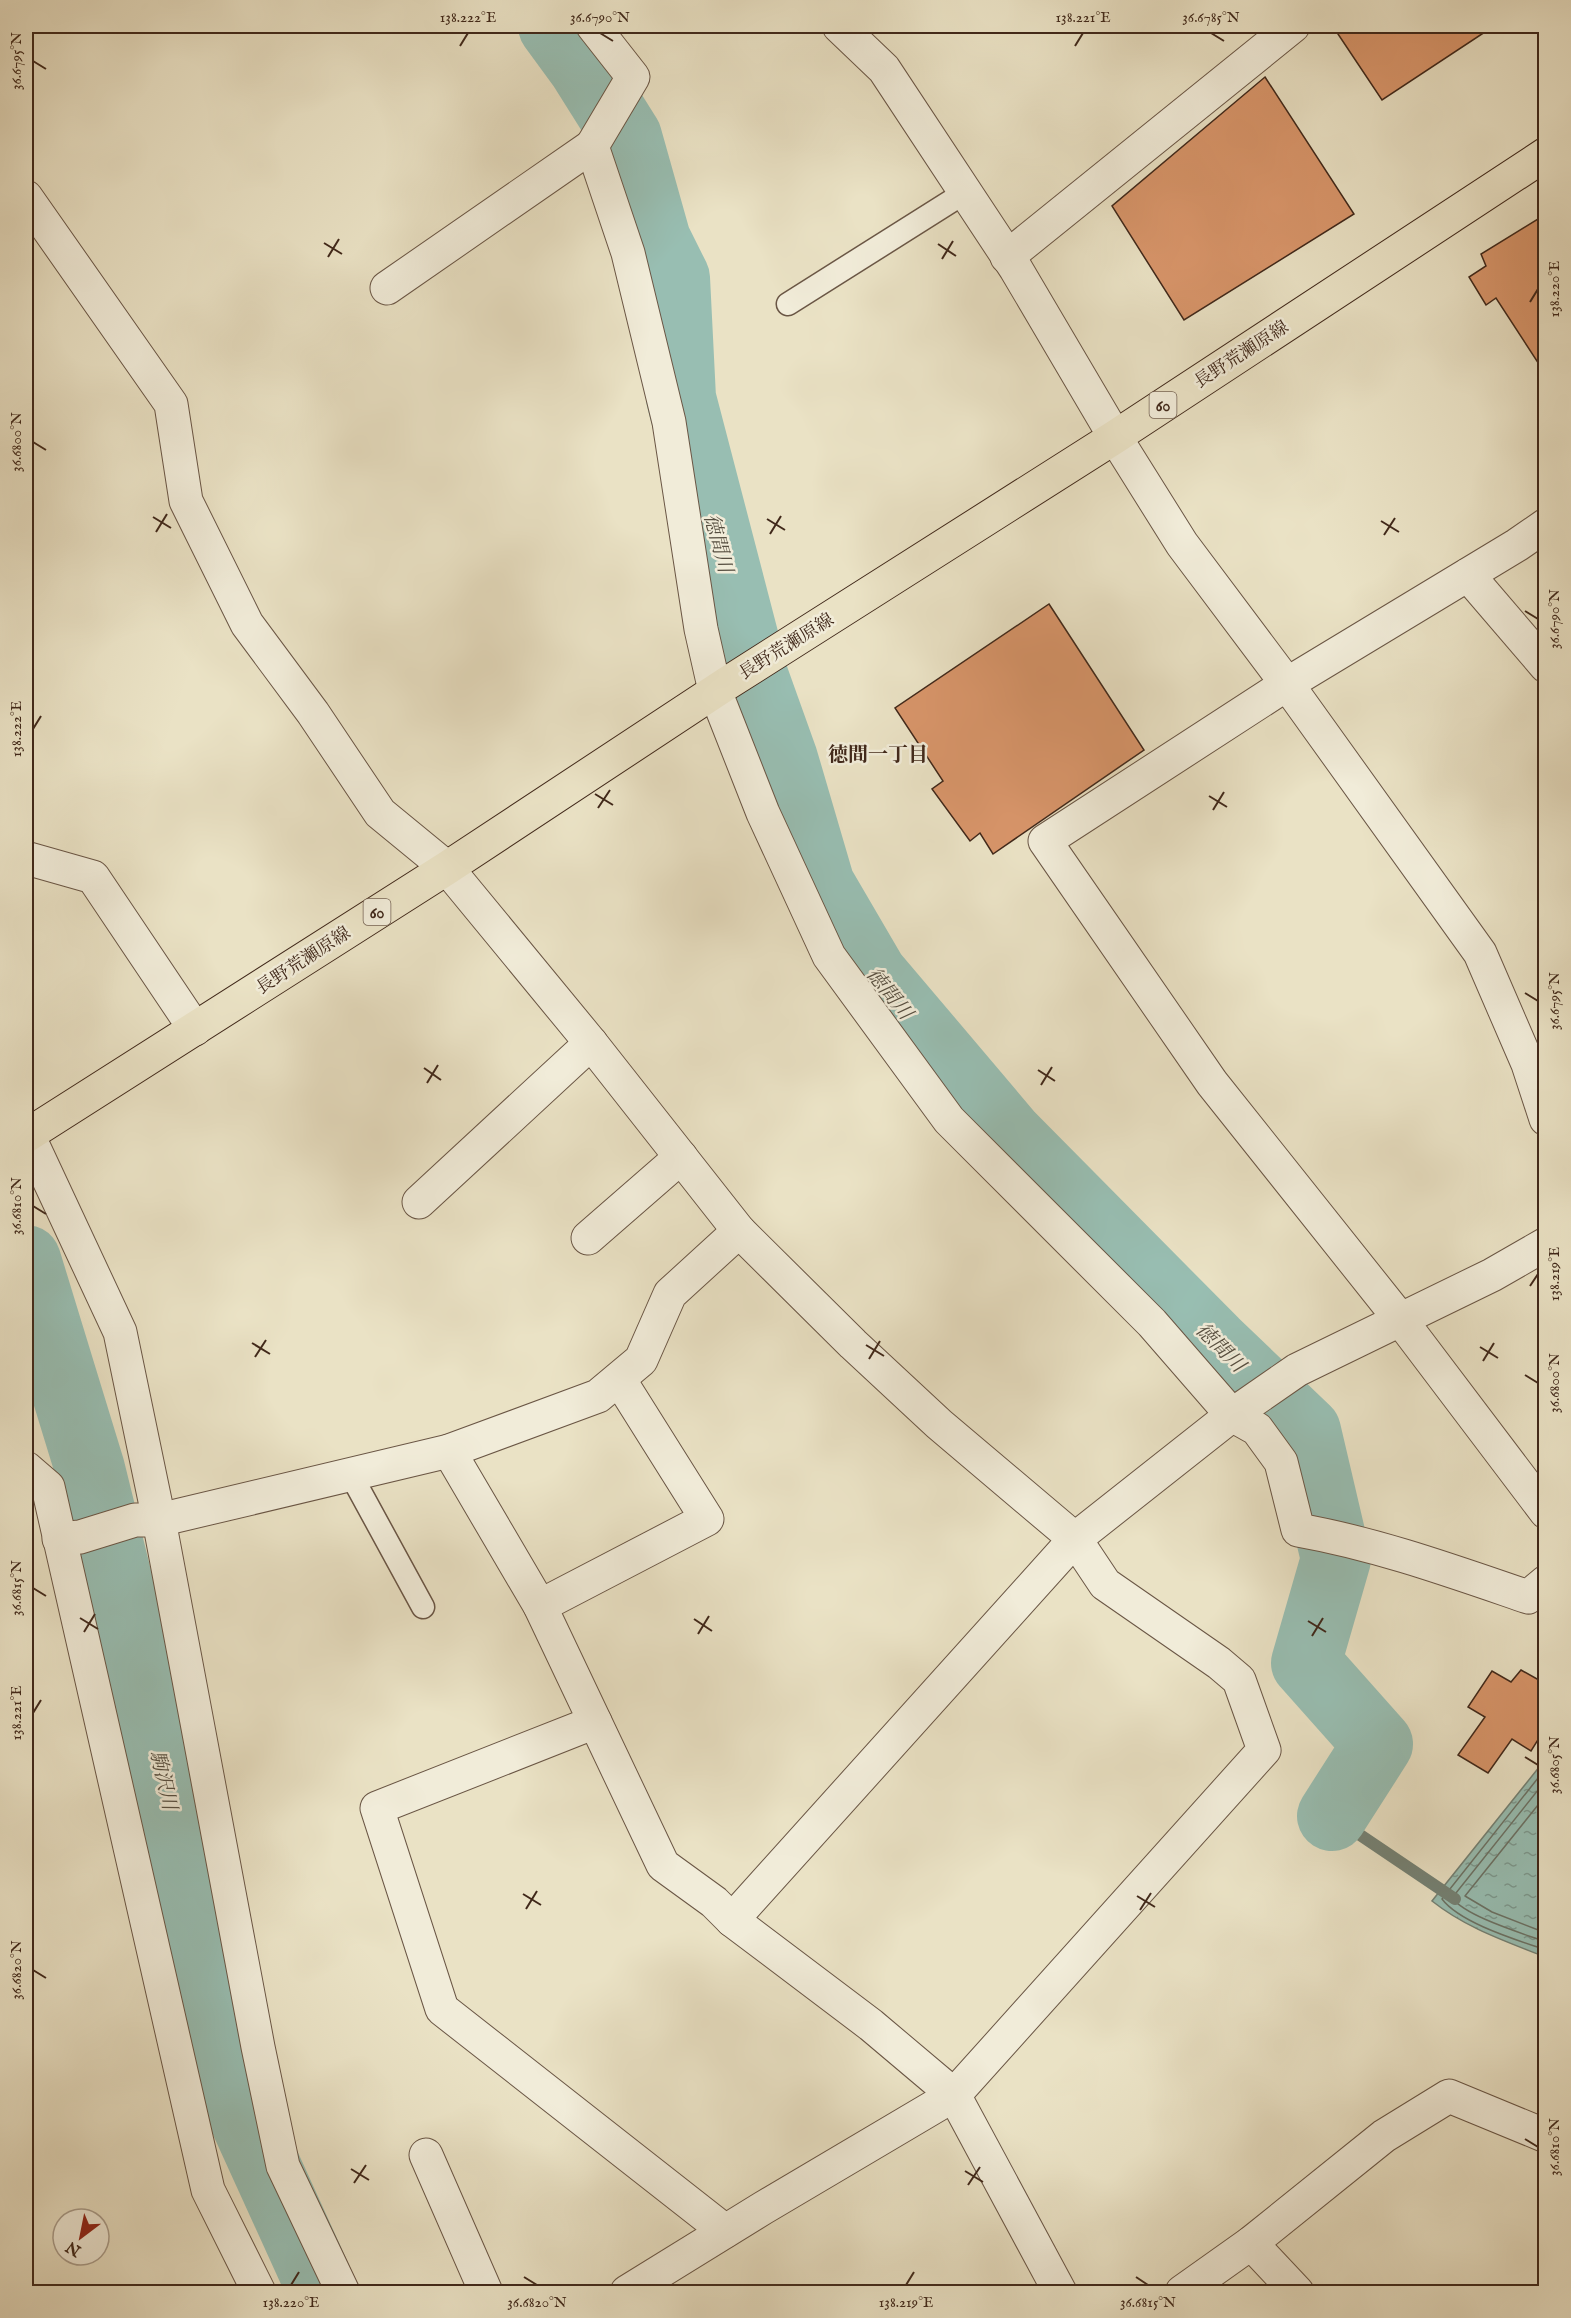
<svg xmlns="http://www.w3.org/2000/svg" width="1571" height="2318" font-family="'IM FELL English','Noto Serif JP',serif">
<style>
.water{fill:url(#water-ripples);stroke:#758275;stroke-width:1.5}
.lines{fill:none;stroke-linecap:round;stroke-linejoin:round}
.shore{stroke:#6c7366;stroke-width:1.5}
.stream{stroke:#758275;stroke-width:12}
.river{stroke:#98beb2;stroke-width:70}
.building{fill:#d8956a;stroke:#40281a;stroke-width:1.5}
.service-casing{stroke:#6a5645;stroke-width:25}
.minor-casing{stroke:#6a5645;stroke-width:35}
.primary-casing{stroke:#40281a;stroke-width:35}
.service{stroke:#f1ecd9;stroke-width:22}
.minor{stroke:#f1ecd9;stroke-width:33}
.primary{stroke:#eae2c5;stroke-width:33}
.ticks{fill:none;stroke:#40281a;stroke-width:2}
.labels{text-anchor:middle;stroke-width:5;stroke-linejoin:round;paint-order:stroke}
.shield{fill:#f1ecd9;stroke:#756353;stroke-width:1.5}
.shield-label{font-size:16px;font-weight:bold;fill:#40281a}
.street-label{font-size:18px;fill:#40281a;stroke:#f1ecd9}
.water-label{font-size:20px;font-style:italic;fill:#564e40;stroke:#f1ecd9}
.neighbourhood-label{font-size:20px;font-weight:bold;fill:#40281a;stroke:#f1ecd9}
.neatline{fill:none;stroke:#40281a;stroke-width:2}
.ticks-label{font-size:15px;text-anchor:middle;fill:#40281a}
</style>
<defs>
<pattern id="water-ripples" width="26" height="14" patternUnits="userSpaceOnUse" patternTransform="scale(1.5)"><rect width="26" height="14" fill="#98beb2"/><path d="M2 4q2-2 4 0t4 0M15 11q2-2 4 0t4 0" fill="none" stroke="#7d9a90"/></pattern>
</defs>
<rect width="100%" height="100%" fill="#eae2c5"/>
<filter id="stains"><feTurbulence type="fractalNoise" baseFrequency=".00333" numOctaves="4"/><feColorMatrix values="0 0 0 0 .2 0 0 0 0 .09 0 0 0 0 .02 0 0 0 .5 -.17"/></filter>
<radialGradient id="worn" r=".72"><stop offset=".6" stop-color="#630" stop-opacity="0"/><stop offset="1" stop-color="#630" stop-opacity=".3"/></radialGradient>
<path class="water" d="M1540 1766H1546L1545 1957C1505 1941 1466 1928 1432 1901Z"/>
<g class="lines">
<g class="shore">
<path d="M1546 1772 1542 1773 1442 1899C1460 1923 1517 1940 1546 1950"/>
<path d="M1546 1780 1452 1898C1467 1917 1522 1933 1546 1942"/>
<polyline points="1546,1795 1465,1896 1492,1912 1546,1933"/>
</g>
<polyline class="stream" points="1332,1816 1455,1899"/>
<g class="river">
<polyline points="553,26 583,67 627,137 656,240 675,278 681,398 754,678 783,759 820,885 872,974 1010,1137 1214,1343 1306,1431 1336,1559 1306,1663 1378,1744 1332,1816"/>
<polyline points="26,1260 90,1469 124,1607 237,2103 323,2292"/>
</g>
</g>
<g class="building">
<polygon points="1339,26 1481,26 1485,32 1382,100 1334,28"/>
<polygon points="1265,77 1354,214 1184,320 1112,206"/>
<polygon points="1546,214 1546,375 1496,298 1486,305 1469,277 1486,266 1481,254"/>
<polygon points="1049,604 1144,750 993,854 980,833 970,841 932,789 943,781 895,708"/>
<polygon points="1521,1670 1546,1684 1546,1705 1543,1709 1546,1711 1546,1727 1531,1751 1512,1739 1488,1773 1458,1755 1485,1717 1468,1707 1492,1671 1511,1682"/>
</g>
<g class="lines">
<defs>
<g id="service">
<polyline points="788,304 964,193"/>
<polyline points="351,1475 423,1607"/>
</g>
<g id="minor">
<path d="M593 26 633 77 592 146 628 253 669 422 701 629 715 691 763 813 829 956 949 1120 1152 1323 1232 1415 1257 1429 1281 1462 1298 1530C1377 1544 1452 1571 1528 1597L1546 1582"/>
<polyline points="839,26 884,69 1016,269 1115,437 1182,544 1287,684 1480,953 1528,1064 1546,1119"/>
<polyline points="26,197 171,404 186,501 247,624 313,713 380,813 447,868 591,1043 739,1231 853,1344 939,1424 1075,1539 1105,1584 1219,1663 1239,1680 1264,1750 954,2095 763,2208 627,2292"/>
<polyline points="1007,257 1293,26"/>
<polyline points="387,288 592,146"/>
<polyline points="1546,525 1517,545 1287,684 1045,841 1212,1083 1400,1319 1546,1512"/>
<polyline points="1468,575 1546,666"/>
<polyline points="26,858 93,877 195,1029"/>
<polyline points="28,1135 120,1332 159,1520 258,2047 283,2166 343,2292"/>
<polyline points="419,1202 591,1043"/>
<polyline points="588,1238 681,1157"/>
<polyline points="449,1451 540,1606 663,1865 714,1902 732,1920 871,2025 954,2095 1060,2292"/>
<polyline points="26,1468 48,1487 208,2190 259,2292"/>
<polyline points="59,1539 80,1537 135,1520 159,1520 449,1451 598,1396 641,1360 670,1294 739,1231"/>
<polyline points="540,1606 707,1519 619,1379"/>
<polyline points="595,1722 377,1808 442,2009 725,2231"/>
<polyline points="732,1920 1075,1539 1232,1415 1297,1370 1492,1275 1546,1244"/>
<polyline points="426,2155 486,2292"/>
<polyline points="1251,2243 1297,2292"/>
<polyline points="1182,2292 1251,2243 1384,2136 1449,2096 1546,2136"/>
</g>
<polyline id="primary" points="26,1136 447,868 726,684 1115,437 1546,154"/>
</defs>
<use href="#service" class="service-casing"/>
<use href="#minor" class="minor-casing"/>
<use href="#primary" class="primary-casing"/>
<use href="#service" class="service"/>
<use href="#minor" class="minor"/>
<use href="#primary" class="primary"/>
</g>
<path class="ticks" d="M600 33 613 41M1211 33 1224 41M460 46 468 33M1075 46 1083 33M33 61 46 69M324 243 342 254M938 244 956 256M328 257 339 239M942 259 953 241M1530 302 1538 289M33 442 46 450M153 517 171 528M767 519 785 530M1381 521 1399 532M156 532 167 514M770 534 781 516M1384 535 1395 518M1525 611 1538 619M33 729 41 716M595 794 613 805M1209 796 1227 807M598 808 610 790M1213 810 1224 792M1525 993 1538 1001M424 1068 441 1080M1038 1070 1055 1081M427 1083 438 1065M1041 1085 1052 1067M33 1206 46 1214M1530 1286 1538 1274M252 1343 270 1354M866 1345 884 1356M1480 1347 1498 1358M255 1357 266 1340M869 1359 880 1341M1483 1361 1494 1343M1525 1375 1538 1383M33 1588 46 1596M80 1618 98 1629M694 1619 712 1631M1308 1621 1326 1632M84 1632 95 1614M698 1634 709 1616M1312 1636 1323 1618M33 1713 41 1700M1525 1757 1538 1765M523 1894 541 1905M1137 1896 1155 1907M526 1909 537 1891M1140 1910 1151 1893M33 1970 46 1978M1525 2139 1538 2147M351 2169 369 2180M965 2171 983 2182M354 2183 366 2165M968 2185 980 2167M524 2277 537 2285M1136 2277 1148 2285M291 2285 299 2272M906 2285 914 2272"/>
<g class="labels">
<g class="shield">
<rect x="1149.5" y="392" width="27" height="26" rx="4.5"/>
<rect x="363.5" y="899" width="27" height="26" rx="4.5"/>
</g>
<g class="shield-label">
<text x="1163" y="411">60</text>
<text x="377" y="918">60</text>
</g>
<g class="street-label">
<text transform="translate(1241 354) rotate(-33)" y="6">長野荒瀬原線</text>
<text transform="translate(786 646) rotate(-32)" y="6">長野荒瀬原線</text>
<text transform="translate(303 960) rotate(-33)" y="6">長野荒瀬原線</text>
</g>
<g class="water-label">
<text transform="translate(719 543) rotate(75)" y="7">徳間川</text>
<text transform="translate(890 993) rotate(51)" y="7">徳間川</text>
<text transform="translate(1221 1347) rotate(45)" y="7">徳間川</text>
<text transform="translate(164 1780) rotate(77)" y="7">駒沢川</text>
</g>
<g class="neighbourhood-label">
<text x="878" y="761">徳間一丁目</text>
</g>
</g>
<rect width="1571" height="2318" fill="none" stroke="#eae2c5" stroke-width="66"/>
<g transform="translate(81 2237) rotate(212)"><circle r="28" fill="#f1ecd9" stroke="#aa9e8d" stroke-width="1.5"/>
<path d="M0-4.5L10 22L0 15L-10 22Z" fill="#8f2418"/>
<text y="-9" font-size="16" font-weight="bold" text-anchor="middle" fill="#40281a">N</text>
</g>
<rect x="33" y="33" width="1505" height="2252" class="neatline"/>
<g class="ticks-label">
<text x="468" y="22">138.222°E</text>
<text x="600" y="22">36.6790°N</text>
<text x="1083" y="22">138.221°E</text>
<text x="1211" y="22">36.6785°N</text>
<text transform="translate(16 61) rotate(-90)" y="5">36.6795°N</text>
<text transform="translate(1554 289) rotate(-90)" y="5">138.220°E</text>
<text transform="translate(16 442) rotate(-90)" y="5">36.6800°N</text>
<text transform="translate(1554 619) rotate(-90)" y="5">36.6790°N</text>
<text transform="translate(16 729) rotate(-90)" y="5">138.222°E</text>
<text transform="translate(1554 1001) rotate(-90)" y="5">36.6795°N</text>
<text transform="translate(16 1206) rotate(-90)" y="5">36.6810°N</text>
<text transform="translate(1554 1274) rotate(-90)" y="5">138.219°E</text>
<text transform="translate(1554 1383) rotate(-90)" y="5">36.6800°N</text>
<text transform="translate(16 1588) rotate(-90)" y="5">36.6815°N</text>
<text transform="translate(16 1713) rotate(-90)" y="5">138.221°E</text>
<text transform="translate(1554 1765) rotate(-90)" y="5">36.6805°N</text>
<text transform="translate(16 1970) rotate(-90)" y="5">36.6820°N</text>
<text transform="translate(1554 2147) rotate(-90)" y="5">36.6810°N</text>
<text x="291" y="2307">138.220°E</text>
<text x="537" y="2307">36.6820°N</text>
<text x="906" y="2307">138.219°E</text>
<text x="1148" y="2307">36.6815°N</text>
</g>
<rect width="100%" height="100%" filter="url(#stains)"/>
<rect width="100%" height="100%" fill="url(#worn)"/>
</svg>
